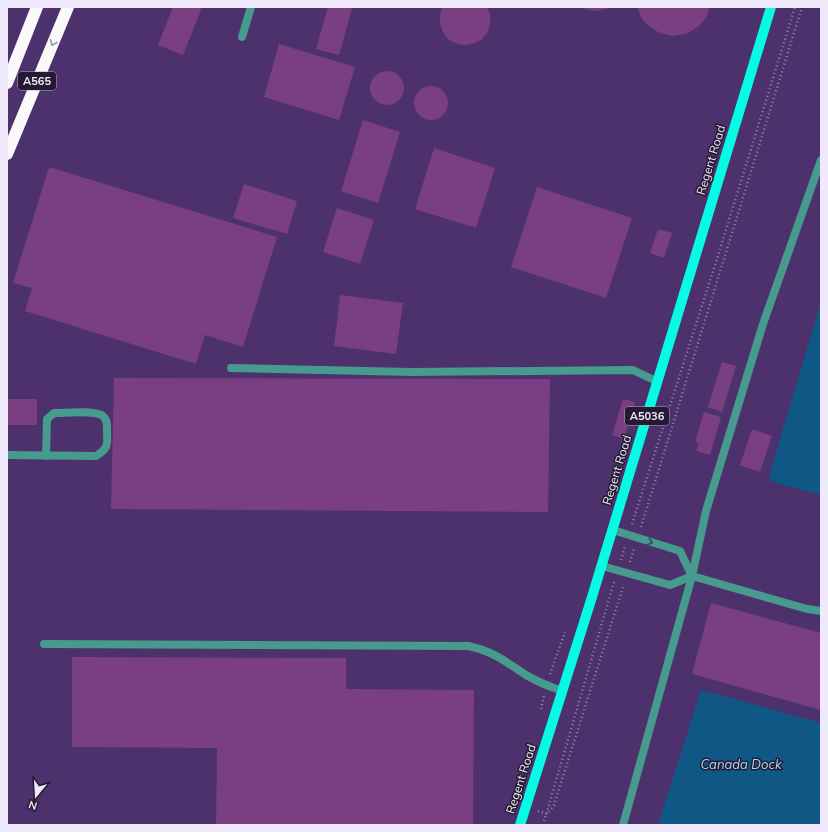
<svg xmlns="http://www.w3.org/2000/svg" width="828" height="832" font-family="Mulish,sans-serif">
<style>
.built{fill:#4d316d}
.water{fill:#0f5886}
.building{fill:#7a3e82}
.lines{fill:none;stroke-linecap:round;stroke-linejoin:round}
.path{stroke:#9484a9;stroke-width:2.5;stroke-dasharray:1 3;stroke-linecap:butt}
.lane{stroke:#469a8e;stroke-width:8}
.primary{stroke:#06fbe4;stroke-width:10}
.highway{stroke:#fafafa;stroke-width:12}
.oneway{stroke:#9a95a0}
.oneway2{stroke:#324d56}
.labels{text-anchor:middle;stroke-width:3;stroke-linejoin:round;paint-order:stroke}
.shield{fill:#241a31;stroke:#b3aabf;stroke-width:1}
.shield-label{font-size:11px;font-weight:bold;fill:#f0e8fc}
.street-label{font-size:12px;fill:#f0e8fc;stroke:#241a31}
.water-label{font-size:13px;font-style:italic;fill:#b0d8f9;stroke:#241a31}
</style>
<rect width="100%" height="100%" fill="#422a5f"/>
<rect class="built" x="7" y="7" width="814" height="818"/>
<g class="water">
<polygon points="821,302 821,495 770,481 770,472"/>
<polygon points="701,690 821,723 821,825 658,825"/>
</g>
<g class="building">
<polygon points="173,7 202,7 183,55 158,45"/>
<polygon points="328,7 346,7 352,9 339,55 316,49"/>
<polygon points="442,7 487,7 490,14 490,23 488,32 482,39 475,43 466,45 457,44 448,39 443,32 440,24 440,15"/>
<polygon points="578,7 611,7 607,9 594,11"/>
<polygon points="637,7 710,7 706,18 698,27 686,34 673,36 660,33 651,28 642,19"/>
<polygon points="279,44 355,67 339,120 264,97"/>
<circle cx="387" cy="88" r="17"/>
<circle cx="431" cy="103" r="17"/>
<polygon points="363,120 400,132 378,203 341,191"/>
<polygon points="434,148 495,168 476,228 415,209"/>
<polygon points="49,167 277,237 243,347 205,335 196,364 25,311 32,288 13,283"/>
<polygon points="244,184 297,201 287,234 233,218"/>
<polygon points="537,187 632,218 606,298 511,267"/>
<polygon points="337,208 374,220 360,264 323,252"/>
<polygon points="658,229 672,233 664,258 650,253"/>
<polygon points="340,295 403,303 396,354 334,346"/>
<polygon points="722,362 736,366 722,412 708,407"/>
<polygon points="114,378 550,379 548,512 111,509"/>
<rect x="7" y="399" width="30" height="26"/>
<polygon points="623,399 635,402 624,439 612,435"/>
<polygon points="704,412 721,417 710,455 696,451 699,443 695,442"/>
<polygon points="752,429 772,436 760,472 740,465"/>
<polygon points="711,603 821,633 821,710 692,674"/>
<polygon points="72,657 346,658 346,689 474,690 473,825 216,825 217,748 72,747"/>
</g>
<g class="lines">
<g class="path">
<polyline points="632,524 716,262 795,7"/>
<polyline points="641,527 802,7"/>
<polyline points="621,560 625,546"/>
<polyline points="630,562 634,549"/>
<polyline points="550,674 565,632"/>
<polyline points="541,709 544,696"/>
<polyline points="538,811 547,814"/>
<polyline points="549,812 554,805 624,584"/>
<polyline points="543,825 614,582"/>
</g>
<g class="lane">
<polyline points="242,37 251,7"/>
<polyline points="231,368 411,372 633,370 658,382"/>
<path d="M7 455 96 456C107 449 108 446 107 433 107 427 108 420 103 416 95 410 65 413 54 413L47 419 46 456"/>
<polyline points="613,530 680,551 692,576"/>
<polyline points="602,566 670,585 692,576 807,609 821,611"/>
<path d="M44 644 468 646C493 651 506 662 526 675 538 682 550 687 563 691"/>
<polyline points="623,825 692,576 706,511 763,324 821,160"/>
</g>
<polyline class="primary" points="520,825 592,597 771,7"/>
<g class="highway">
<polyline points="7,83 37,7"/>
<polyline points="7,154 68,7"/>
</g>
</g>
<defs><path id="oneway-chevron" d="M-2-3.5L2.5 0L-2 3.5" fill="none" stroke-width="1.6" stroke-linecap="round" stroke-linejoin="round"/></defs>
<use class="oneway" href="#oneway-chevron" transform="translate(53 43) rotate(113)"/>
<use class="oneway2" href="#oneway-chevron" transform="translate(650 542) rotate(17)"/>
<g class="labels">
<g class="shield">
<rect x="18" y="72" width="38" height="18" rx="3"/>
<rect x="625" y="407" width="44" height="18" rx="3"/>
</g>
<g class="shield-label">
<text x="37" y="85">A565</text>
<text x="647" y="420">A5036</text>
</g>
<g class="street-label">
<text transform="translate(711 160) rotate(-73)" y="4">Regent Road</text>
<text transform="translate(617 470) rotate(-73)" y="4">Regent Road</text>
<text transform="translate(521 779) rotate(-72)" y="4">Regent Road</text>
</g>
<g class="water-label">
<text x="741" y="769">Canada Dock</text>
</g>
</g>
<rect width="828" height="832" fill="none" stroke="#f0e8fc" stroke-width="16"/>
<g transform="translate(36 796) rotate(198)" stroke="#241a31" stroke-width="3" paint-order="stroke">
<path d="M0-3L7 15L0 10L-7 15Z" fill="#f0e8fc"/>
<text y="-6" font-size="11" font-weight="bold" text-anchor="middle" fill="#f0e8fc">N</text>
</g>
</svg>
